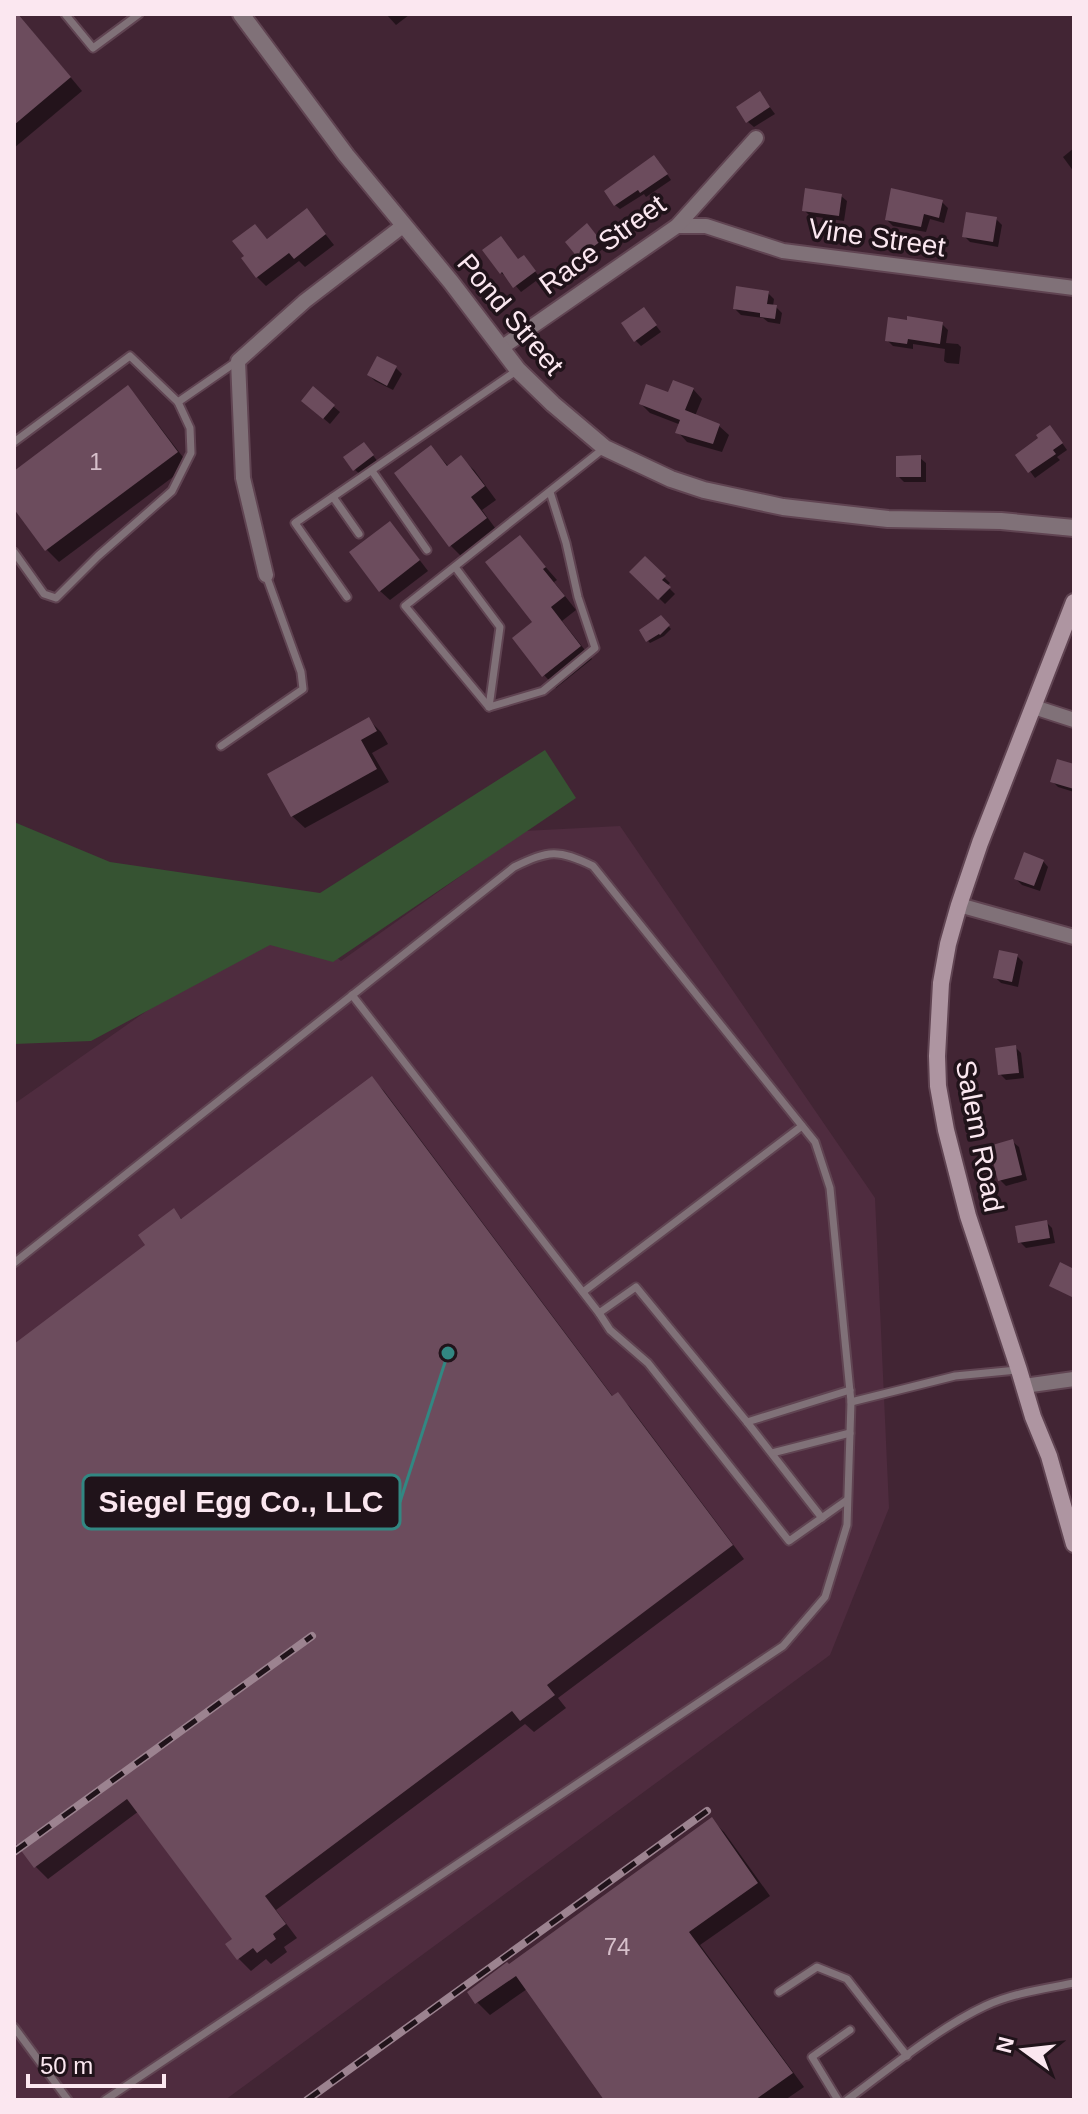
<svg xmlns="http://www.w3.org/2000/svg" width="1088" height="2114" font-family="Helvetica,sans-serif">
<style>
.built{fill:#4f2c3f}
.green{fill:#365332}
.shadow{fill:#0007}
.building{fill:#6c4c5d}
.lines{fill:none;stroke-linecap:round;stroke-linejoin:round}
.service-casing{stroke:#604452;stroke-width:11}
.minor-casing{stroke:#604452;stroke-width:18}
.tertiary-casing{stroke:#604452;stroke-width:20}
.secondary-casing{stroke:#604452;stroke-width:20}
.service{stroke:#807178;stroke-width:7}
.minor{stroke:#807178;stroke-width:14}
.tertiary{stroke:#807178;stroke-width:16}
.secondary{stroke:#ae95a1;stroke-width:16}
.rail-casing{stroke:#9c8390;stroke-width:8}
.rail{stroke:#20131a;stroke-width:5;stroke-dasharray:15;stroke-linecap:butt}
.labels{text-anchor:middle;stroke-width:7;stroke-linejoin:round;paint-order:stroke}
.number-label{font-size:24px;fill:#d7c0cb}
.street-label{font-size:28px;fill:#fbe7f0;stroke:#20131a}
.leader{fill:none;stroke:#328782;stroke-width:3}
.callout-dot{fill:#328782;stroke:#20131a;stroke-width:3}
.callout{fill:#20131a;stroke:#328782;stroke-width:3}
.callout-label{font-size:30px;text-anchor:middle;font-weight:bold;fill:#fbe7f0}
</style>
<rect width="100%" height="100%" fill="#422534"/>
<polygon class="built" points="620,826 875,1198 889,1508 830,1655 225,2100 14,2100 14,1104 285,914 341,961 524,831"/>
<polygon class="green" points="545,750 576,798 333,962 270,945 91,1041 14,1044 14,822 110,862 320,893"/>
<g class="shadow">
<polygon points="14,14 18,14 82,91 14,148"/>
<polygon points="386,14 409,14 409,15 396,25"/>
<polygon points="760,94 775,114 754,127 748,122"/>
<polygon points="1074,148 1074,172 1063,157"/>
<polygon points="659,162 671,180 646,197 644,194 620,209 615,205"/>
<polygon points="841,196 847,201 844,221 810,216 804,210"/>
<polygon points="942,202 948,208 944,223 930,219 926,232 893,226 887,220"/>
<polygon points="307,211 334,245 305,267 299,261 266,286 257,277 246,256 255,226 268,240"/>
<polygon points="996,219 1002,225 998,247 970,242 964,236"/>
<polygon points="593,232 605,247 586,263 568,242"/>
<polygon points="485,251 529,263 540,278 521,292 509,278 501,273"/>
<polygon points="768,293 774,299 773,306 776,307 782,313 780,324 768,322 763,318 741,315 735,309"/>
<polygon points="644,310 661,332 641,346 635,340"/>
<polygon points="942,324 948,330 946,343 958,344 961,347 959,364 947,363 944,361 945,349 913,344 913,349 893,346 887,340"/>
<polygon points="396,368 402,374 393,390 375,381 369,375"/>
<polygon points="128,388 140,401 189,465 59,562 47,550 14,506 14,474"/>
<polygon points="313,389 340,412 330,424 309,406"/>
<polygon points="693,389 702,399 695,416 719,426 729,435 722,452 687,442 678,432 681,425 650,413 641,404"/>
<polygon points="1055,433 1067,450 1057,457 1060,460 1035,478 1018,455"/>
<polygon points="431,447 449,467 461,458 474,470 496,500 482,510 498,532 463,558 451,546 396,473"/>
<polygon points="369,450 378,462 361,475 355,470"/>
<polygon points="920,458 926,463 926,482 904,482 898,476"/>
<polygon points="399,533 428,571 390,600 380,591"/>
<polygon points="520,538 557,580 554,582 576,610 562,621 592,659 556,688 544,675"/>
<polygon points="645,559 670,583 667,586 675,594 665,604 632,572"/>
<polygon points="661,618 671,629 664,636 650,643 648,641"/>
<polygon points="368,719 381,732 388,744 372,753 389,782 305,828 292,816"/>
<polygon points="1074,766 1074,792 1058,787 1052,781"/>
<polygon points="1043,861 1048,867 1040,891 1022,885 1016,879"/>
<polygon points="1017,956 1023,962 1018,987 1001,983 995,977"/>
<polygon points="1015,1047 1021,1053 1024,1078 1006,1080 1000,1074"/>
<polygon points="372,1079 384,1091 614,1398 618,1395 630,1407 744,1559 558,1698 566,1708 534,1732 525,1724 276,1910 297,1938 284,1947 287,1952 271,1964 266,1959 251,1971 238,1958 234,1939 139,1811 48,1879 35,1866 14,1838 14,1346 148,1246 173,1211 183,1220"/>
<polygon points="1013,1142 1019,1147 1027,1180 1006,1186 1000,1180"/>
<polygon points="1046,1222 1052,1228 1055,1243 1026,1248 1020,1242"/>
<polygon points="712,1820 724,1832 770,1896 700,1945 804,2087 785,2100 607,2100 527,1989 490,2015 477,2002 509,1966"/>
</g>
<g class="building">
<polygon points="14,14 18,14 71,77 14,125"/>
<polygon points="760,91 770,107 746,123 736,107"/>
<polygon points="654,155 668,174 640,193 638,190 614,206 604,191"/>
<polygon points="805,188 842,194 839,216 802,211"/>
<polygon points="891,188 943,200 939,218 924,214 921,227 885,220"/>
<polygon points="307,208 326,234 294,259 289,253 256,278 241,258 244,256 232,241 255,224 267,239"/>
<polygon points="966,212 997,217 993,242 962,237"/>
<polygon points="587,223 601,241 578,258 565,242"/>
<polygon points="501,236 518,259 524,255 536,271 513,288 502,272 500,274 482,250"/>
<polygon points="736,286 769,291 767,304 777,305 775,319 760,317 760,313 733,309"/>
<polygon points="644,307 657,325 634,342 621,323"/>
<polygon points="907,316 943,322 940,344 908,339 907,344 885,341 888,317 907,320"/>
<polygon points="377,356 397,366 387,386 367,375"/>
<polygon points="673,380 694,388 685,410 720,424 713,444 675,433 680,420 639,404 646,384 668,392"/>
<polygon points="128,385 178,452 45,551 14,509 14,471"/>
<polygon points="313,386 335,405 323,419 301,401"/>
<polygon points="1050,425 1063,443 1053,450 1056,454 1028,473 1015,455 1038,438 1036,435"/>
<polygon points="364,442 374,455 353,471 343,457"/>
<polygon points="431,445 447,466 461,455 485,486 471,497 487,518 449,547 394,473"/>
<polygon points="921,455 921,477 896,477 896,456"/>
<polygon points="390,521 420,560 379,592 349,552"/>
<polygon points="520,535 546,567 543,569 565,596 551,607 581,646 542,677 512,638 532,622 485,562"/>
<polygon points="645,556 666,576 662,580 671,587 658,600 629,572"/>
<polygon points="661,615 670,625 660,635 659,634 646,642 639,630"/>
<polygon points="369,717 377,731 361,740 377,769 291,817 267,774"/>
<polygon points="1057,759 1074,764 1074,789 1050,782"/>
<polygon points="1024,852 1044,860 1034,886 1014,879"/>
<polygon points="999,950 1018,954 1012,982 993,978"/>
<polygon points="1016,1045 1019,1073 998,1075 995,1048"/>
<polygon points="372,1076 612,1396 618,1392 733,1545 547,1685 555,1695 520,1721 512,1711 265,1896 286,1924 273,1934 276,1939 257,1953 253,1948 237,1960 225,1944 232,1939 127,1799 34,1868 14,1841 14,1344 145,1245 138,1235 174,1208 181,1219"/>
<polygon points="1013,1139 1022,1175 998,1181 989,1146"/>
<polygon points="1047,1220 1050,1238 1018,1243 1015,1226"/>
<polygon points="1060,1262 1074,1269 1074,1298 1049,1286"/>
<polygon points="712,1817 758,1883 689,1932 793,2073 755,2100 604,2100 516,1976 475,2004 467,1992 507,1962 509,1964"/>
</g>
<g class="lines">
<defs>
<g id="service">
<polyline points="65,14 93,48 139,14"/>
<polyline points="178,402 236,362"/>
<polyline points="14,442 130,356 178,402 190,428 191,453 172,491 98,556 56,598 44,594 14,552"/>
<polyline points="372,471 427,550"/>
<polyline points="550,492 566,543 578,597 595,648 543,691 489,707 405,606 603,449"/>
<polyline points="333,497 359,534"/>
<polyline points="455,567 500,627 489,707"/>
<polyline points="347,597 295,523 516,371"/>
<polyline points="221,746 303,689 301,672 266,575"/>
<polyline points="352,995 599,1313 636,1287 747,1422 822,1518"/>
<path d="M14 1263 514 867C549 850 558 849 593 866L815 1142 830 1188 851 1402 955 1376 1017 1370"/>
<polyline points="583,1292 802,1126"/>
<polyline points="599,1313 610,1330 648,1363 789,1541 847,1500"/>
<polyline points="747,1422 850,1390"/>
<polyline points="772,1453 850,1433"/>
<polyline points="779,1992 817,1967 847,1979 907,2056"/>
<polyline points="14,2027 68,2100"/>
<polyline points="105,2100 783,1646 825,1597 847,1525 851,1402"/>
<polyline points="838,2100 812,2057 850,2030"/>
<path d="M847 2100C889 2069 938 2028 985 2006 1013 1993 1044 1989 1074 1983"/>
</g>
<g id="minor">
<polyline points="677,226 706,226 783,251 1074,288"/>
<polyline points="501,348 677,226 756,138"/>
<polyline points="266,575 243,478 238,361 305,301 404,225"/>
<polyline points="1034,707 1074,720"/>
<polyline points="959,905 1074,937"/>
<polyline points="1024,1386 1074,1379"/>
</g>
<polyline id="tertiary" points="241,14 346,155 451,282 518,370 553,404 605,448 671,479 704,490 783,507 888,519 1001,521 1074,528"/>
<polyline id="secondary" points="1074,602 980,843 959,905 948,944 941,983 937,1056 938,1086 946,1130 968,1216 1019,1370 1033,1417 1049,1456 1074,1544"/>
</defs>
<use href="#service" class="service-casing"/>
<use href="#minor" class="minor-casing"/>
<use href="#tertiary" class="tertiary-casing"/>
<use href="#secondary" class="secondary-casing"/>
<use href="#service" class="service"/>
<use href="#minor" class="minor"/>
<use href="#tertiary" class="tertiary"/>
<use href="#secondary" class="secondary"/>
<defs>
<g id="rail">
<polyline points="14,1852 312,1636"/>
<polyline points="307,2100 707,1811"/>
</g>
</defs>
<use href="#rail" class="rail-casing"/>
<use href="#rail" class="rail"/>
</g>
<g class="labels">
<g class="number-label">
<text x="96" y="470">1</text>
<text x="617" y="1955">74</text>
</g>
<g class="street-label">
<text transform="translate(877 237) rotate(8)" y="10">Vine Street</text>
<text transform="translate(602 244) rotate(-36)" y="10">Race Street</text>
<text transform="translate(511 314) rotate(50)" y="10">Pond Street</text>
<text transform="translate(980 1136) rotate(79)" y="10">Salem Road</text>
</g>
</g>
<path class="leader" d="M448 1353L400 1502"/>
<circle class="callout-dot" cx="448" cy="1353" r="8"/>
<rect class="callout" x="83" y="1475" width="317" height="54" rx="8"/>
<g class="callout-label">
<text x="241" y="1512">Siegel Egg Co., LLC</text>
</g>
<rect width="1088" height="2114" fill="none" stroke="#fbe7f0" stroke-width="32"/>
<g transform="translate(1024 2050) rotate(285)" stroke="#20131a" stroke-width="6" paint-order="stroke">
<path d="M0-6L14 30L0 20L-14 30Z" fill="#fbe7f0"/>
<text y="-12" font-size="22" font-weight="bold" text-anchor="middle" fill="#fbe7f0">N</text>
</g>
<path d="M28 2074v12h136v-12" fill="none" stroke="#fbe7f0" stroke-width="4"/>
<text x="40" y="2074" font-size="24" fill="#fbe7f0" stroke="#20131a" stroke-width="6" paint-order="stroke">50 m</text>
</svg>
